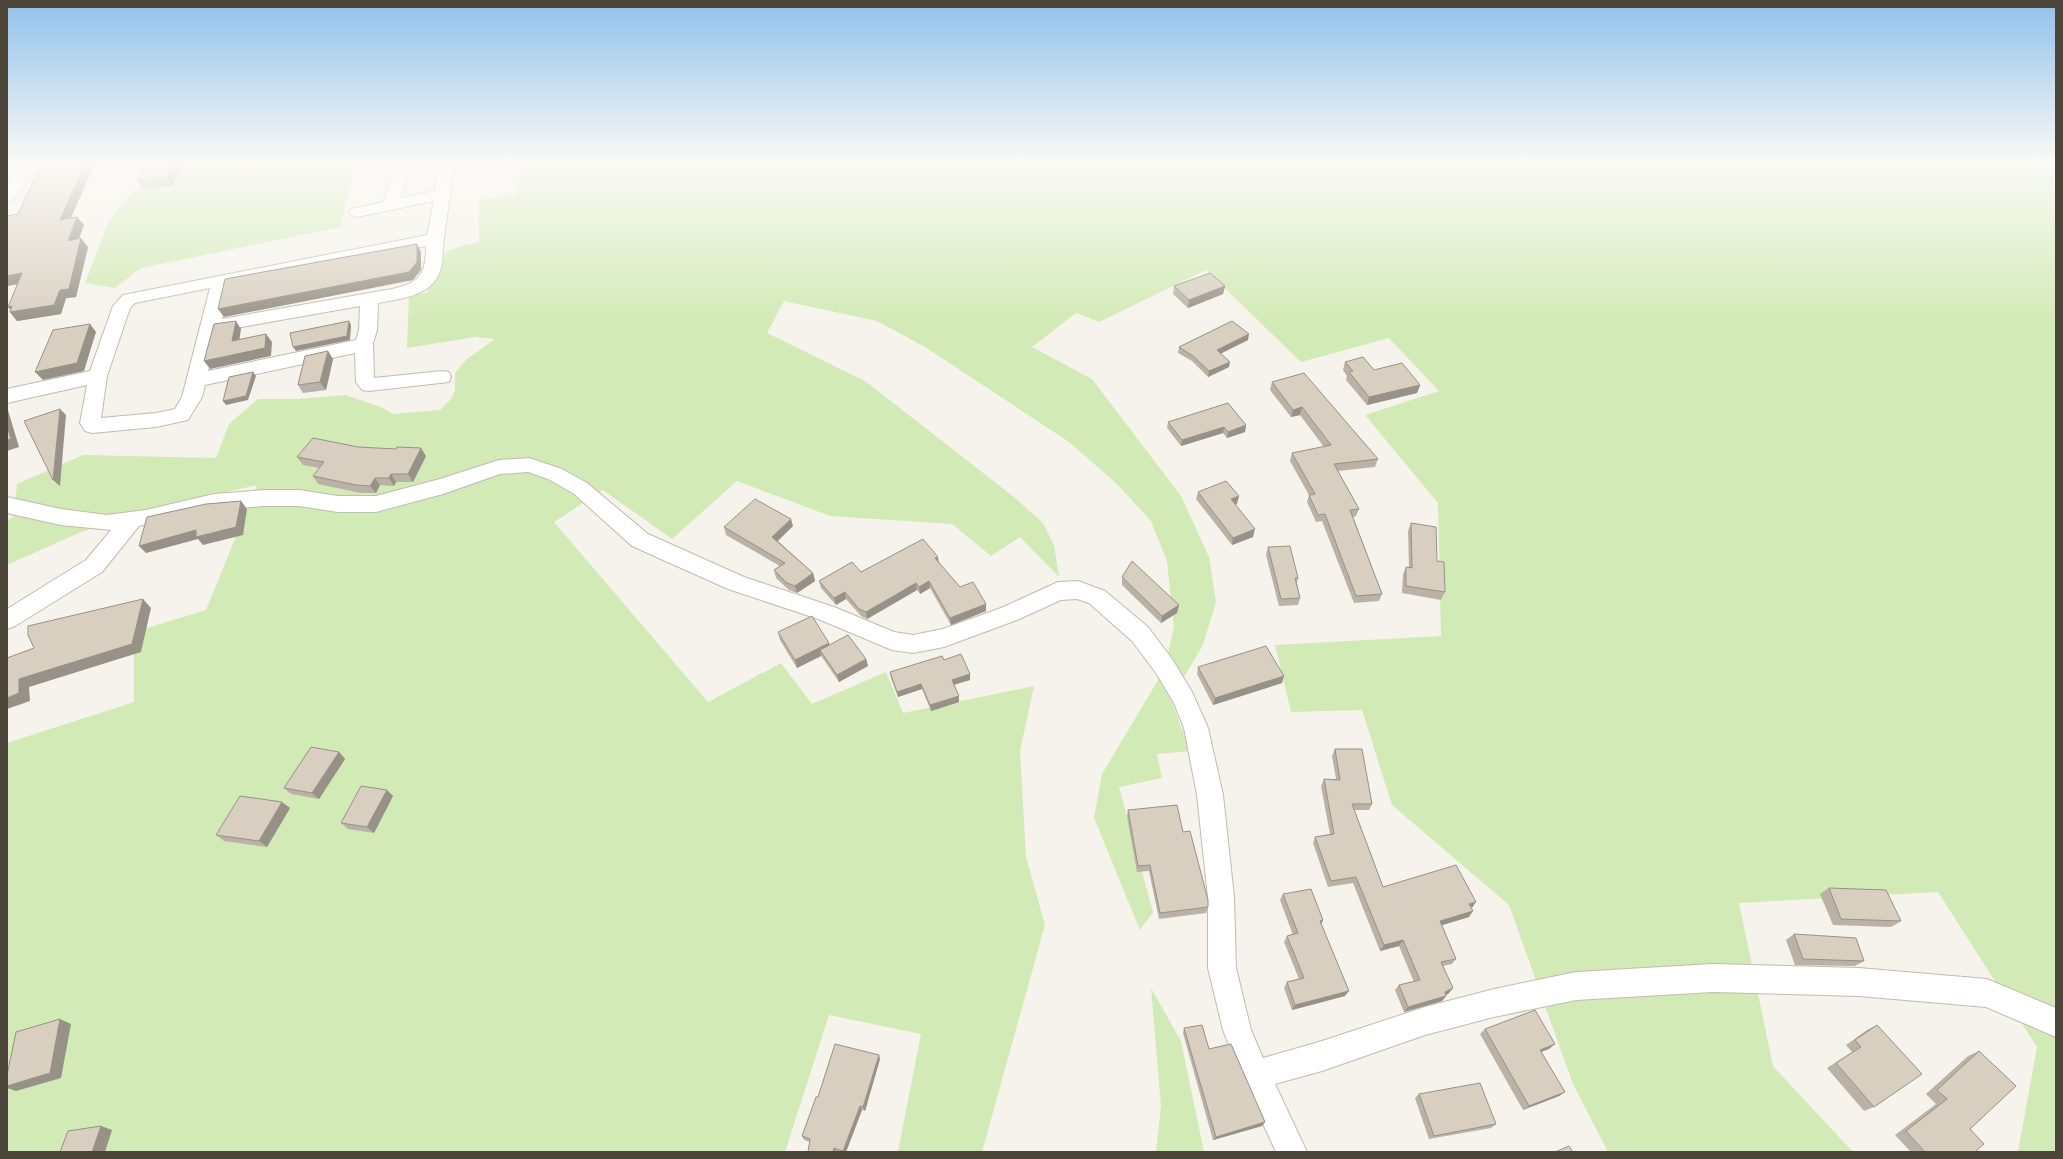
<svg xmlns="http://www.w3.org/2000/svg" width="2063" height="1159" font-family="'Fira Sans Condensed',sans-serif">
<style>
.green{fill:#d2eab5}
.water{fill:#a9d4f2}
.lines{fill:none;stroke-linecap:round;stroke-linejoin:round}
.minor-casing{stroke:#c2bbae;stroke-width:2}
.minor{fill:#fff;fill-rule:evenodd}
.wall{fill:#bab2a6}
.shaded-wall{fill:#979187}
.building{fill:#d8cfc1;stroke:#979187}
</style>
<rect width="100%" height="100%" fill="#f6f3ec"/>
<g class="green">
<polygon points="183,163 345,163 355,169 340,227 141,268 115,288 85,283 108,223 134,190 172,186"/>
<path d="M521 163H2020L2056 187V1152H2018L2037 1047 1938 892 1739 903 1773 1066 1853 1152H1608L1573 1084 1509 905 1392 805 1362 710 1291 712 1275 645 1441 636 1438 503 1365 415 1439 391 1389 338 1301 362 1206 270 1099 322 1076 313 1032 347 1092 379 1181 496 1209 557 1216 602 1203 645 1171 699 1190 751 1157 754 1162 778 1119 787 1153 912 1140 930 1094 818 1102 774 1164 670 1174 627 1167 561 1151 521 1117 484 1069 442 925 347 877 321 784 301 767 333 865 381 1014 497 1043 523 1054 545 1059 577 1020 537 991 556 952 524 830 516 737 481 672 539 603 490 554 522 708 702 781 663 812 704 886 672 903 713 1034 686 1020 751 1026 857 1045 925 982 1152H898L921 1034 829 1015 785 1152H7V743L134 702V632L206 610 257 485 148 510 81 532 7 565V521L14 516 17 484 83 455 216 458 229 424 258 399H299L346 395 383 408 393 414 440 410 451 399 455 390V373L467 359 495 339 475 337 407 348 409 295 427 293C441 253 436 251 479 242V200L517 193Z"/>
<polygon points="1151,988 1181,1041 1204,1152 1156,1152 1161,1106"/>
</g>
<polygon class="water" points="2020,163 2056,163 2056,187"/>
<g class="lines">
<defs>
<g id="minor">
<polygon points="25,163 41,163 13,200 7,202 7,186"/>
<path d="M456 163 453 167C451 191 447 214 444 238 442 249 444 260 440 271 432 296 400 299 378 303L377 330 373 343 374 378 442 371 449 372 451 377 449 382 369 391 362 390 356 382 355 353 205 385 202 397 188 420 156 427 92 433 85 431 80 423 87 385 7 403V389L90 371 113 306 123 295 427 235 434 201 357 217 351 215 349 212 351 209 383 202 394 173H406L408 176 400 198 435 191 437 167 439 164ZM426 246C426 274 420 283 392 289L222 319 229 285ZM210 288 182 397 175 409 156 413 101 418 107 376 130 308 135 303ZM360 306 359 330 356 340 208 371 219 331Z"/>
<polygon points="529,458 562,469 587,483 648,534 744,577 834,607 894,632 913,635 943,629 1001,608 1058,582 1078,581 1105,591 1148,627 1172,659 1192,692 1208,728 1223,795 1234,897 1236,968 1251,1030 1263,1058 1322,1041 1425,1007 1494,989 1576,972 1713,964 1859,968 1987,979 2056,1008 2056,1037 1986,1007 1859,996 1713,992 1576,1000 1494,1017 1425,1035 1322,1071 1275,1084 1307,1152 1276,1152 1245,1085 1223,1030 1208,968 1208,897 1197,795 1184,728 1174,703 1156,673 1132,641 1089,603 1077,599 1061,600 1017,620 944,647 913,653 892,650 818,619 728,589 632,546 573,493 548,479 528,472 500,474 443,494 376,512 338,512 299,506 265,506 214,510 139,526 102,572 15,626 7,629 7,609 86,560 111,530 61,525 7,513 7,497 61,509 107,515 146,510 214,494 265,490 299,490 338,496 376,496 440,479 499,460"/>
</g>
</defs>
<use href="#minor" class="minor-casing"/>
<use href="#minor" class="minor"/>
</g>
<g class="wall">
<polygon points="42,163 184,163 172,186 143,189 137,181 143,169 140,165 93,168 71,218 77,217 84,225 79,239 88,247 76,297 66,298 61,314 17,321 10,312 11,310 8,307 18,284 7,286 7,216 18,214"/>
<polygon points="1174,286 1225,286 1223,294 1188,308 1173,294"/>
<polygon points="1248,340 1221,353 1229,367 1208,377 1192,361 1178,353 1179,347"/>
<polygon points="333,359 326,390 303,393 298,385"/>
<polygon points="1345,362 1374,370 1420,385 1417,393 1367,405 1346,380 1347,376 1343,370"/>
<polygon points="1272,382 1378,459 1375,467 1338,471 1359,509 1356,516 1353,517 1382,594 1379,601 1354,603 1322,521 1316,522 1307,502 1309,495 1290,461 1292,453 1324,447 1300,415 1291,417 1270,390"/>
<polygon points="1168,422 1246,425 1245,432 1227,438 1223,433 1181,446 1167,428"/>
<polygon points="358,447 426,456 413,482 396,482 394,486 380,485 376,493 361,493 318,484 313,476 320,468 303,465 297,457"/>
<polygon points="1198,492 1237,504 1235,505 1253,537 1232,545 1196,499"/>
<polygon points="1411,523 1437,561 1445,592 1441,600 1402,593 1403,574 1406,567 1409,567 1408,531"/>
<polygon points="793,526 778,541 813,573 815,581 797,593 789,590 776,578 774,570 780,566 726,535 724,527"/>
<polygon points="1268,547 1298,578 1297,583 1300,598 1298,605 1279,606 1266,555"/>
<polygon points="938,557 938,562 960,587 986,611 951,625 930,588 920,594 917,590 867,619 861,616 846,599 836,605 821,588 819,581"/>
<polygon points="1122,577 1179,605 1177,613 1161,623 1122,585"/>
<polygon points="778,632 829,643 829,645 866,659 868,666 839,682 822,657 821,656 797,668 780,640"/>
<polygon points="944,660 970,674 970,680 954,685 959,702 931,711 922,689 898,697 891,678 890,672"/>
<polygon points="1198,667 1282,683 1213,705 1197,674"/>
<polygon points="1335,749 1372,804 1369,810 1354,810 1383,887 1471,908 1469,917 1442,925 1456,959 1452,964 1443,966 1453,988 1448,994 1446,995 1446,996 1442,1001 1404,1012 1395,990 1399,985 1414,982 1399,946 1380,951 1353,883 1328,887 1313,843 1315,837 1330,834 1321,786 1324,779 1336,779 1332,756"/>
<polygon points="339,752 345,759 319,799 291,794 284,788"/>
<polygon points="393,796 374,833 348,829 341,823"/>
<polygon points="290,808 267,847 224,841 216,835"/>
<polygon points="1128,810 1183,832 1208,907 1206,913 1159,919 1149,871 1137,872 1127,816"/>
<polygon points="1829,888 1901,921 1891,927 1833,925 1820,894"/>
<polygon points="1283,894 1323,920 1321,925 1345,996 1292,1010 1284,988 1287,982 1299,979 1284,942 1287,936 1293,935 1280,900"/>
<polygon points="1794,934 1864,961 1855,966 1795,965 1786,940"/>
<polygon points="1877,1025 1874,1107 1864,1111 1827,1068 1852,1052 1846,1045 1867,1030"/>
<polygon points="1184,1028 1209,1049 1265,1122 1262,1126 1213,1140 1183,1033"/>
<polygon points="1485,1029 1549,1049 1541,1052 1565,1092 1559,1096 1523,1110 1480,1034"/>
<polygon points="1979,1051 1970,1129 1975,1152 1911,1152 1895,1135 1936,1104 1926,1094 1968,1056"/>
<polygon points="880,1059 865,1111 862,1110 846,1152 840,1152 836,1151 836,1152 808,1152 810,1142 804,1140 802,1136 818,1097"/>
<polygon points="1419,1094 1496,1124 1491,1128 1429,1139 1415,1098"/>
</g>
<g class="shaded-wall">
<polygon points="7,163 10,163 7,168"/>
<polygon points="85,163 90,163 93,168 66,228 60,220"/>
<polygon points="147,163 145,172 140,164"/>
<polygon points="174,163 184,163 172,186 167,178"/>
<polygon points="77,217 84,225 75,249 68,241"/>
<polygon points="81,238 88,247 76,297 66,298 61,314 17,321 10,312 13,312 8,307"/>
<polygon points="417,244 421,252 421,270 413,280 224,317 218,309"/>
<polygon points="22,273 29,282 7,286 7,276"/>
<polygon points="1225,286 1223,294 1188,308 1189,300"/>
<polygon points="236,321 241,329 238,349 232,341"/>
<polygon points="349,321 351,325 350,340 296,351 293,347"/>
<polygon points="90,324 96,332 84,371 43,380 35,372"/>
<polygon points="266,334 272,342 271,356 210,369 204,361"/>
<polygon points="1249,334 1248,340 1216,356 1217,350"/>
<polygon points="328,351 333,359 326,390 320,382"/>
<polygon points="1230,362 1229,367 1208,377 1209,371"/>
<polygon points="253,372 256,376 248,400 226,405 223,401"/>
<polygon points="1420,385 1417,393 1367,405 1369,397"/>
<polygon points="7,407 19,447 7,451"/>
<polygon points="1302,407 1300,415 1291,417 1293,410"/>
<polygon points="60,409 66,415 60,486 53,480"/>
<polygon points="1246,425 1245,432 1227,438 1228,432"/>
<polygon points="1224,427 1223,433 1181,446 1182,440"/>
<polygon points="421,448 426,456 413,482 408,474"/>
<polygon points="391,474 396,482 394,486 389,478"/>
<polygon points="375,478 380,485 376,493 370,486"/>
<polygon points="1239,496 1237,504 1230,507 1231,499"/>
<polygon points="241,501 247,509 243,535 203,545 198,539 146,553 139,546"/>
<polygon points="791,519 793,526 774,544 772,537"/>
<polygon points="1255,529 1253,537 1232,545 1233,538"/>
<polygon points="938,557 939,564 935,558"/>
<polygon points="813,573 815,581 797,593 795,586"/>
<polygon points="929,581 930,588 920,594 919,587"/>
<polygon points="916,583 917,590 867,619 866,612"/>
<polygon points="845,592 846,599 836,605 834,598"/>
<polygon points="143,599 151,608 141,652 29,687 30,701 7,709 7,698 19,679"/>
<polygon points="986,604 986,611 951,625 950,618"/>
<polygon points="1179,605 1177,613 1161,623 1162,616"/>
<polygon points="829,643 831,651 820,650 821,656 797,668 795,660"/>
<polygon points="866,659 868,666 839,682 837,675"/>
<polygon points="970,674 970,680 952,685 952,680"/>
<polygon points="1284,676 1282,683 1213,705 1215,698"/>
<polygon points="921,684 922,689 898,697 897,692"/>
<polygon points="959,696 959,702 931,711 930,705"/>
<polygon points="339,752 345,759 319,799 312,793"/>
<polygon points="387,790 393,796 374,833 367,827"/>
<polygon points="282,802 290,808 267,847 259,841"/>
<polygon points="1476,902 1472,908 1469,904"/>
<polygon points="1473,911 1469,917 1436,927 1440,921"/>
<polygon points="1323,920 1320,926 1320,921"/>
<polygon points="1403,940 1399,946 1380,951 1384,945"/>
<polygon points="1453,988 1448,994 1440,997 1445,992"/>
<polygon points="1349,991 1345,996 1292,1010 1295,1005"/>
<polygon points="1446,996 1442,1001 1404,1012 1408,1007"/>
<polygon points="60,1019 71,1024 61,1078 16,1091 7,1088 7,1086"/>
<polygon points="1555,1044 1549,1049 1534,1054 1540,1050"/>
<polygon points="879,1055 880,1059 865,1111 863,1107"/>
<polygon points="1565,1092 1559,1096 1523,1110 1529,1106"/>
<polygon points="860,1106 862,1110 846,1152 844,1152 843,1151"/>
<polygon points="1265,1122 1262,1126 1213,1140 1216,1137"/>
<polygon points="101,1126 112,1130 105,1152 92,1152"/>
<polygon points="834,1148 836,1151 836,1152 833,1152"/>
</g>
<g class="building">
<polygon points="42,163 85,163 60,220 77,217 68,241 81,238 69,289 60,290 54,305 10,312 12,306 8,307 22,273 7,276 7,216 18,214"/>
<polygon points="147,163 174,163 167,178 137,181"/>
<polygon points="417,244 417,262 409,272 218,309 225,279"/>
<polygon points="1210,273 1225,286 1189,300 1174,286"/>
<polygon points="236,321 232,341 266,334 265,348 204,361 214,324"/>
<polygon points="349,321 347,336 293,347 290,333"/>
<polygon points="1232,321 1249,334 1217,350 1230,362 1209,371 1193,356 1179,347"/>
<polygon points="90,324 77,363 35,372 53,330"/>
<polygon points="328,351 320,382 298,385 305,356"/>
<polygon points="1363,357 1374,370 1402,363 1420,385 1369,397 1349,372 1353,371 1345,362"/>
<polygon points="253,372 246,396 223,401 229,377"/>
<polygon points="1304,373 1378,459 1334,464 1359,509 1350,510 1382,594 1356,596 1325,514 1318,515 1309,495 1315,494 1292,453 1331,445 1302,407 1293,410 1272,382"/>
<polygon points="1228,403 1246,425 1228,432 1224,427 1182,440 1168,422"/>
<polygon points="60,409 53,480 24,421"/>
<polygon points="7,425 11,439 7,440"/>
<polygon points="313,438 358,447 396,449 397,447 421,448 408,474 391,474 389,478 375,478 370,486 356,485 313,476 324,462 297,457"/>
<polygon points="1226,481 1239,496 1231,499 1255,529 1233,538 1198,492"/>
<polygon points="755,499 791,519 772,537 813,573 795,586 787,583 774,570 785,563 724,527"/>
<polygon points="241,501 236,527 196,537 196,530 139,546 147,517 206,504"/>
<polygon points="1411,523 1436,527 1437,561 1444,562 1445,592 1406,586 1406,567 1412,568"/>
<polygon points="923,539 938,557 935,558 960,587 973,582 986,604 950,618 929,581 919,587 916,583 866,612 859,609 845,592 834,598 819,581 852,562 861,572"/>
<polygon points="1290,546 1298,578 1295,578 1300,598 1281,599 1268,547"/>
<polygon points="1132,561 1179,605 1162,616 1122,577"/>
<polygon points="143,599 132,644 19,679 19,693 7,698 7,658 34,648 28,635 28,626"/>
<polygon points="812,616 829,643 795,660 778,632"/>
<polygon points="848,635 866,659 837,675 820,650"/>
<polygon points="1266,646 1284,676 1215,698 1198,667"/>
<polygon points="961,654 970,674 952,680 959,696 930,705 921,684 897,692 890,672 942,656 944,660"/>
<polygon points="311,747 339,752 312,793 284,788"/>
<polygon points="1335,749 1362,749 1372,804 1352,804 1383,887 1456,865 1476,902 1469,904 1473,911 1440,921 1456,959 1441,962 1453,988 1445,992 1446,996 1408,1007 1399,985 1420,980 1403,940 1384,945 1356,877 1331,881 1315,837 1334,834 1324,779 1340,780"/>
<polygon points="361,786 387,790 367,827 341,823"/>
<polygon points="240,796 282,802 259,841 216,835"/>
<polygon points="1177,805 1183,832 1190,831 1208,900 1208,907 1160,913 1150,865 1138,866 1128,810"/>
<polygon points="1829,888 1886,890 1901,921 1841,919"/>
<polygon points="1311,889 1323,920 1320,921 1349,991 1295,1005 1287,982 1304,978 1287,936 1298,933 1283,894"/>
<polygon points="1794,934 1856,938 1864,961 1803,959"/>
<polygon points="1535,1010 1555,1044 1540,1050 1565,1092 1529,1106 1485,1029"/>
<polygon points="60,1019 50,1073 7,1086 7,1075 16,1032"/>
<polygon points="1202,1025 1209,1049 1231,1044 1265,1122 1216,1137 1184,1028"/>
<polygon points="1877,1025 1922,1074 1874,1107 1836,1063 1861,1047 1855,1040"/>
<polygon points="835,1044 879,1055 863,1107 860,1106 843,1151 834,1148 833,1152 808,1152 810,1139 802,1136 816,1097 818,1097"/>
<polygon points="1979,1051 2016,1086 1970,1129 1984,1144 1975,1152 1925,1152 1906,1131 1947,1099 1937,1090"/>
<polygon points="1480,1083 1496,1124 1434,1136 1419,1094"/>
<polygon points="101,1126 92,1152 60,1152 68,1131"/>
<polygon points="1569,1146 1573,1152 1555,1152"/>
</g>
<linearGradient id="sky" x2="0" y2="1"><stop stop-color="#8fc1ec"/><stop offset="0.5" stop-color="#fbfaf6"/><stop offset="1" stop-color="#fbfaf6" stop-opacity="0"/></linearGradient>
<rect width="2063" height="326" fill="url(#sky)"/>
<rect width="2063" height="1159" fill="none" stroke="#4b4439" stroke-width="16"/>
</svg>
